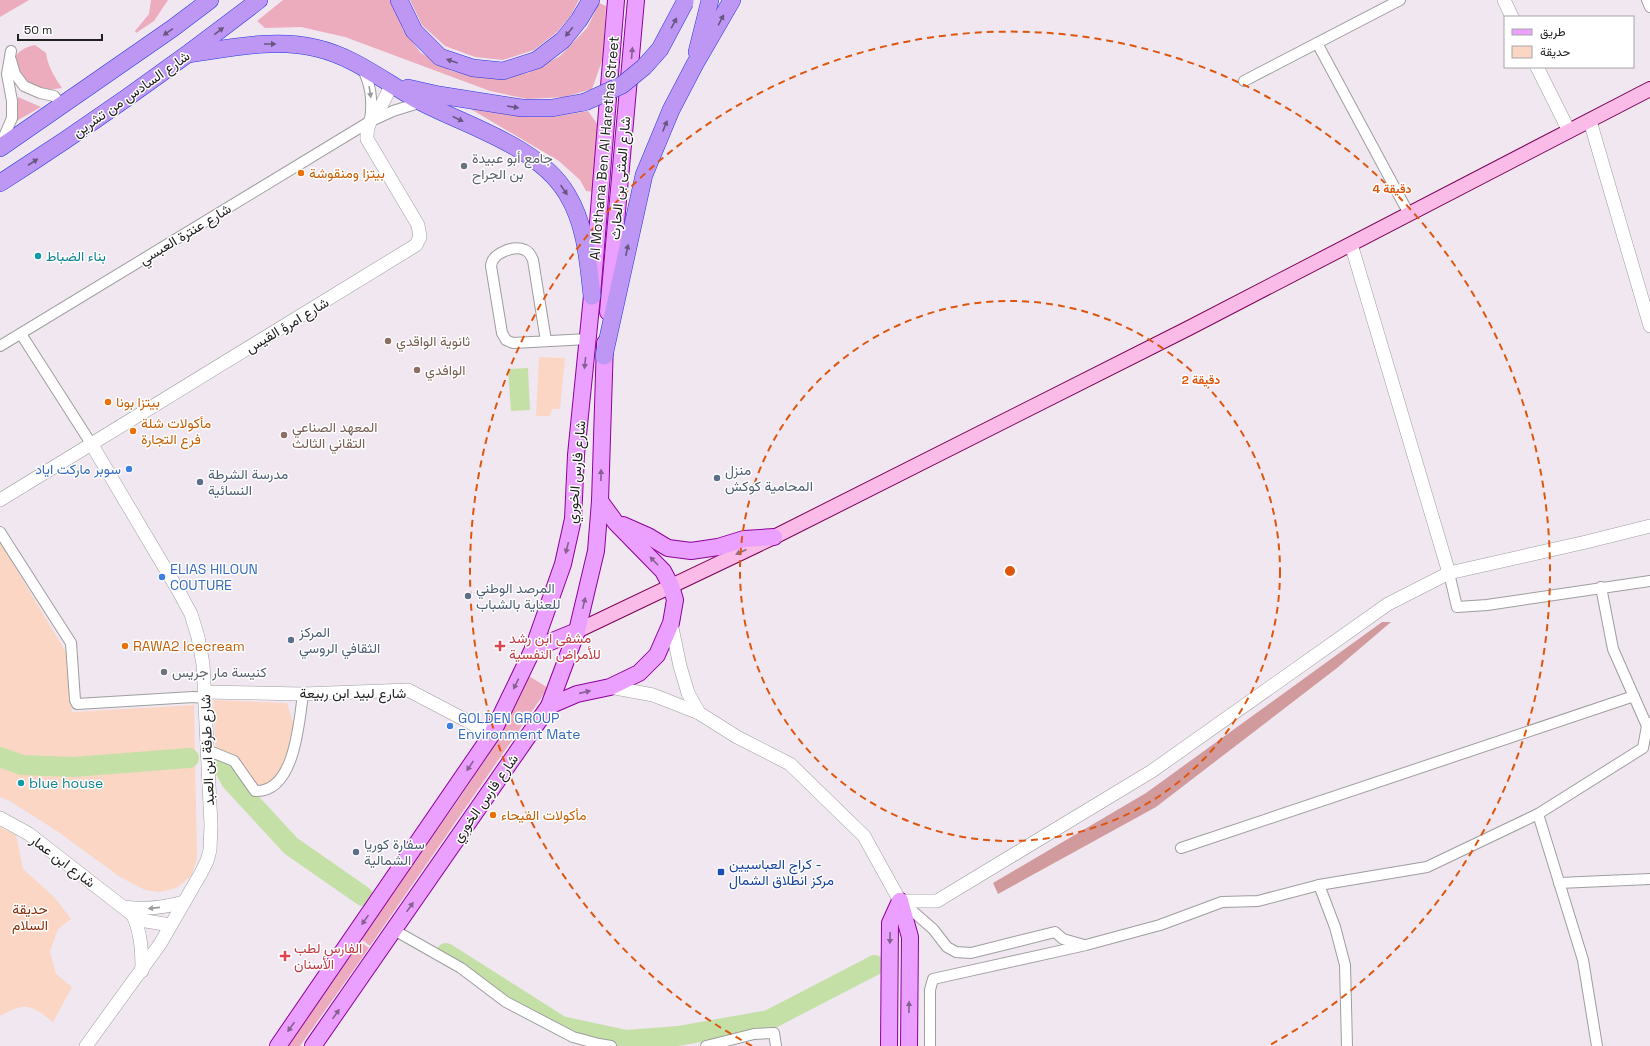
<svg xmlns="http://www.w3.org/2000/svg" width="1650" height="1046" font-family="'Space Grotesk',Vazirmatn,sans-serif">
<style>
.grass{fill:#ecacbd}
.forest{fill:#d19b9e}
.park{fill:#fbd6c4}
.water{fill:#c5e0a7}
.lines{fill:none;stroke-linecap:round;stroke-linejoin:round}
.river{stroke:#c5e0a7;stroke-width:20}
.minor-casing{stroke:#9e9e9e;stroke-width:12}
.tertiary-casing{stroke:#9e9e9e;stroke-width:14}
.secondary-casing{stroke:#7d0253;stroke-width:16}
.primary-casing{stroke:#8e009d;stroke-width:18}
.trunk-casing{stroke:#2338e0;stroke-width:18}
.minor{stroke:#fff;stroke-width:10}
.tertiary{stroke:#fff;stroke-width:13}
.secondary{stroke:#fbbbe9;stroke-width:14}
.primary{stroke:#eb9ffe;stroke-width:16}
.trunk{stroke:#be96f4;stroke-width:17}
.trunk-bridge-casing{stroke:#2338e0;stroke-width:18;stroke-linecap:butt}
.trunk-bridge{stroke:#be96f4;stroke-width:17}
.oneway{fill:#685680}
.oneway2{fill:#866090}
.oneway3{fill:#9b9b9b}
.oneway4{fill:#8e6e85}
.ring{fill:none;stroke:#de560d;stroke-width:2;stroke-dasharray:7 5}
.worship-dot{fill:#6b7280;stroke:#fff;stroke-width:1.5}
.food-dot{fill:#e8710a;stroke:#fff;stroke-width:1.5}
.culture-dot{fill:#0f9aa8;stroke:#fff;stroke-width:1.5}
.education-dot{fill:#8d6e63;stroke:#fff;stroke-width:1.5}
.shop-dot{fill:#3f7fe0;stroke:#fff;stroke-width:1.5}
.service-dot{fill:#5c6f8a;stroke:#fff;stroke-width:1.5}
.health-dot{fill:#e0444e;stroke:#fff;stroke-width:1.5}
.transit-dot{fill:#1a4fb4;stroke:#fff;stroke-width:1.5}
.labels{text-anchor:middle;stroke-width:3;stroke-linejoin:round;paint-order:stroke}
.street-label{font-size:14px;fill:#212121;stroke:#fff}
.worship-label{font-size:14px;fill:#5b616d;stroke:#fff;text-anchor:start}
.food-label{font-size:14px;fill:#c56008;stroke:#fff;text-anchor:start}
.culture-label{font-size:14px;fill:#0d838f;stroke:#fff;text-anchor:start}
.education-label{font-size:14px;fill:#785e54;stroke:#fff;text-anchor:start}
.shop-label{font-size:14px;fill:#366cbe;stroke:#fff;text-anchor:start}
.service-label{font-size:14px;fill:#4e5e75;stroke:#fff;text-anchor:start}
.health-label{font-size:14px;fill:#be3a42;stroke:#fff;text-anchor:start}
.transit-label{font-size:14px;fill:#164399;stroke:#fff;text-anchor:start}
.park-label{font-size:14px;fill:#843009;stroke:#fff}
.centre{fill:#de560d;stroke:#fff;stroke-width:2}
.ring-label{font-size:12px;text-anchor:middle;font-weight:bold;fill:#de560d;stroke:#fff;stroke-width:3;stroke-linejoin:round;paint-order:stroke}
</style>
<rect width="100%" height="100%" fill="#f0e7f1"/>
<g class="grass">
<polygon points="0,0 29,0 0,17"/>
<polygon points="151,0 168,0 154,21 136,33 135,31 149,14"/>
<polygon points="283,0 391,0 403,30 421,53 452,71 487,78 528,73 560,56 587,28 599,3 606,6 603,58 592,89 565,97 527,99 490,91 345,37 301,27 265,28 257,21"/>
<polygon points="410,0 579,0 571,15 557,32 534,50 503,60 475,57 445,46 422,25"/>
<path d="M35 45 46 53C48 67 54 76 62 88L40 91 27 85 16 74 13 60C18 51 25 47 35 45Z"/>
<polygon points="445,94 516,116 552,117 588,111 598,125 595,192 586,191 580,180 559,161"/>
<polygon points="18,97 41,107 13,123"/>
<polygon points="529,676 548,688 370,946 361,939 461,796 498,740"/>
<polygon points="359,941 369,948 300,1046 286,1046"/>
</g>
<polygon class="forest" points="1382,622 1391,622 1337,668 1156,807 998,894 993,883 1146,793"/>
<g class="park">
<polygon points="539,357 565,358 560,409 552,409 550,416 536,416"/>
<polygon points="0,542 66,652 72,712 194,705 197,859 191,876 176,888 160,892 145,890 120,877 57,831 10,801 0,797"/>
<polygon points="213,700 287,703 296,733 290,749 277,776 260,788 236,758 216,751"/>
<path d="M0 827 16 835 23 869 55 898 71 919 58 929 50 952 56 974 72 987 53 1022C29 1004 27 1002 0 1016Z"/>
</g>
<polygon class="water" points="528,368 530,410 511,411 508,369"/>
<g class="lines">
<g class="river">
<polyline points="0,757 22,765 73,767 189,758"/>
<polyline points="223,766 231,781 291,846 363,896"/>
<polyline points="446,953 561,1026 626,1040 678,1036 769,1020 875,965"/>
</g>
<defs>
<g id="minor">
<polyline points="1647,0 1650,7"/>
<polyline points="1317,43 1409,214"/>
<polyline points="11,60 15,74 24,86 40,93 54,96 62,105"/>
<path d="M362 68C371 84 373 101 370 120"/>
<polyline points="1244,81 1400,0"/>
<polyline points="0,146 12,118 12,101 7,74 11,51"/>
<polyline points="21,334 92,445"/>
<path d="M546 341 533 260C531 256 530 252 525 250 514 245 492 253 491 266L502 333 506 340 513 343 588 339"/>
<polyline points="0,346 369,122 393,111 422,102"/>
<polyline points="0,532 71,643 75,700 77,704 193,697 205,698"/>
<polyline points="1449,573 1457,607 1487,605 1650,581"/>
<polyline points="1601,587 1613,649 1647,726"/>
<path d="M207 750 234 761 255 791C295 793 299 722 303 694"/>
<polyline points="1538,814 1583,960 1597,1046"/>
<polyline points="1181,848 1634,696"/>
<polyline points="1559,883 1650,879"/>
<polyline points="1319,885 1335,927 1345,965 1347,1046"/>
<polyline points="901,901 933,929 947,947 956,952 971,953 1055,932 1063,939 1084,945"/>
<polyline points="394,930 461,968 506,1002 573,1037 599,1044 611,1046"/>
<polyline points="706,1046 754,1034 774,1033 776,1046"/>
<polyline points="930,1046 930,990 933,979 1086,945 1160,925 1222,902 1258,901 1319,885 1427,867 1538,814 1643,748 1647,726 1650,723"/>
</g>
<g id="tertiary">
<polyline points="1504,0 1512,17"/>
<polyline points="1537,67 1569,131"/>
<polyline points="1590,121 1650,326"/>
<polyline points="1351,244 1449,573"/>
<path d="M0 500 416 245 420 237 418 225 367 139C366 123 374 116 382 104 386 97 389 90 392 83"/>
<polyline points="671,623 680,666 688,693 699,713"/>
<polyline points="610,687 653,695 699,713 737,737 790,764 864,836 900,901 937,901 1152,771 1388,604 1449,573 1586,542 1650,526"/>
<polyline points="205,692 303,694 408,690 492,734"/>
<polyline points="0,818 29,834 133,915 146,921 170,925"/>
<path d="M124 907C145 910 163 908 184 902"/>
<path d="M133 915C141 933 142 951 142 971"/>
<polyline points="86,1046 160,944 201,873 207,861 210,850 211,825 203,664 198,637 191,614 178,590 92,445"/>
</g>
<polyline id="secondary" points="577,631 774,537 1189,328 1650,89"/>
<g id="primary">
<polyline points="608,312 636,0"/>
<polyline points="623,525 648,536 668,548 691,551 718,547 744,539 774,537"/>
<polyline points="533,649 577,631"/>
<polyline points="549,706 577,694 610,687 639,673 657,655 671,623 675,600 671,586 663,571 616,523 600,501"/>
<polyline points="900,901 910,937 909,1046"/>
<polyline points="278,1046 492,734 533,649 563,564 573,519 576,455 592,296 616,0"/>
<polyline points="313,1046 549,706 577,631 596,551 600,501 605,343"/>
<polyline points="889,1046 890,923 900,901"/>
</g>
<g id="trunk">
<polyline points="399,0 414,31 440,57 473,68 503,71 537,60 563,40 579,20 591,0"/>
<polyline points="697,52 710,0"/>
<path d="M189 54C231 48 274 38 316 48 356 57 387 84 423 103 470 127 539 147 567 194 586 225 588 261 592 296"/>
<polyline points="408,88 439,95 522,108 552,108 585,102"/>
<polyline points="0,148 173,28 210,0"/>
<path d="M0 183C89 126 175 65 259 0"/>
<polyline points="604,356 644,175 671,110 695,64 732,0"/>
</g>
</defs>
<use href="#minor" class="minor-casing"/>
<use href="#tertiary" class="tertiary-casing"/>
<use href="#secondary" class="secondary-casing"/>
<use href="#primary" class="primary-casing"/>
<use href="#trunk" class="trunk-casing"/>
<use href="#minor" class="minor"/>
<use href="#tertiary" class="tertiary"/>
<use href="#secondary" class="secondary"/>
<use href="#primary" class="primary"/>
<use href="#trunk" class="trunk"/>
<defs>
<polyline id="trunk-bridge" points="585,102 622,85 644,67 660,49 685,2"/>
</defs>
<use href="#trunk-bridge" class="trunk-bridge-casing"/>
<use href="#trunk-bridge" class="trunk-bridge"/>
</g>
<defs><path id="oneway-solid" d="M-6-.8H1V-3.2L6.5 0L1 3.2V.8H-6Z"/></defs>
<g class="oneway">
<use href="#oneway-solid" transform="translate(721 20) rotate(-62)"/>
<use href="#oneway-solid" transform="translate(674 23) rotate(-62)"/>
<use href="#oneway-solid" transform="translate(219 31) rotate(-38)"/>
<use href="#oneway-solid" transform="translate(168 32) rotate(145)"/>
<use href="#oneway-solid" transform="translate(569 32) rotate(129)"/>
<use href="#oneway-solid" transform="translate(270 44)"/>
<use href="#oneway-solid" transform="translate(452 61) rotate(-161)"/>
<use href="#oneway-solid" transform="translate(513 107) rotate(9)"/>
<use href="#oneway-solid" transform="translate(458 119) rotate(26)"/>
<use href="#oneway-solid" transform="translate(665 126) rotate(-68)"/>
<use href="#oneway-solid" transform="translate(33 162) rotate(-33)"/>
<use href="#oneway-solid" transform="translate(564 190) rotate(56)"/>
<use href="#oneway-solid" transform="translate(627 250) rotate(-78)"/>
</g>
<g class="oneway2">
<use href="#oneway-solid" transform="translate(632 53) rotate(-85)"/>
<use href="#oneway-solid" transform="translate(585 363) rotate(96)"/>
<use href="#oneway-solid" transform="translate(601 475) rotate(-89)"/>
<use href="#oneway-solid" transform="translate(567 548) rotate(104)"/>
<use href="#oneway-solid" transform="translate(654 561) rotate(-134)"/>
<use href="#oneway-solid" transform="translate(584 603) rotate(-77)"/>
<use href="#oneway-solid" transform="translate(516 684) rotate(116)"/>
<use href="#oneway-solid" transform="translate(585 692) rotate(-13)"/>
<use href="#oneway-solid" transform="translate(470 766) rotate(124)"/>
<use href="#oneway-solid" transform="translate(410 907) rotate(-55)"/>
<use href="#oneway-solid" transform="translate(365 920) rotate(125)"/>
<use href="#oneway-solid" transform="translate(890 938) rotate(91)"/>
<use href="#oneway-solid" transform="translate(909 1007) rotate(-89)"/>
<use href="#oneway-solid" transform="translate(336 1014) rotate(-55)"/>
<use href="#oneway-solid" transform="translate(291 1027) rotate(125)"/>
</g>
<g class="oneway3">
<use href="#oneway-solid" transform="translate(370 92) rotate(81)"/>
<use href="#oneway-solid" transform="translate(154 908) rotate(174)"/>
</g>
<use class="oneway4" href="#oneway-solid" transform="translate(741 552) rotate(155)"/>
<g class="ring">
<circle cx="1010" cy="571" r="270"/>
<path d="M752 1046A540 540 0 1 1 1268 1046"/>
</g>
<g class="worship-dot">
<circle cx="464" cy="166" r="4"/>
<circle cx="164" cy="672" r="4"/>
</g>
<g class="food-dot">
<circle cx="301" cy="173" r="4"/>
<circle cx="108" cy="402" r="4"/>
<circle cx="133" cy="431" r="4"/>
<circle cx="125" cy="646" r="4"/>
<circle cx="493" cy="815" r="4"/>
</g>
<g class="culture-dot">
<circle cx="38" cy="256" r="4"/>
<circle cx="21" cy="783" r="4"/>
</g>
<g class="education-dot">
<circle cx="388" cy="341" r="4"/>
<circle cx="417" cy="370" r="4"/>
<circle cx="284" cy="435" r="4"/>
</g>
<g class="shop-dot">
<circle cx="129" cy="469" r="4"/>
<circle cx="162" cy="577" r="4"/>
<circle cx="450" cy="726" r="4"/>
</g>
<g class="service-dot">
<circle cx="717" cy="478" r="4"/>
<circle cx="200" cy="482" r="4"/>
<circle cx="468" cy="596" r="4"/>
<circle cx="291" cy="640" r="4"/>
<circle cx="356" cy="852" r="4"/>
</g>
<g class="health-dot">
<path d="M498 640h4v4h4v4h-4v4h-4v-4h-4v-4h4z"/>
<path d="M283 950h4v4h4v4h-4v4h-4v-4h-4v-4h4z"/>
</g>
<rect class="transit-dot" x="717" y="868" width="8" height="8" rx="2"/>
<g class="labels">
<g class="street-label">
<text transform="translate(131 94) rotate(-35)" y="5">شارع السادس من تشرين</text>
<text transform="translate(604 148) rotate(-85)" y="5">Al Mothana Ben Al Haretha Street</text>
<text transform="translate(620 178) rotate(-85)" y="5">شارع المثنى بن الحارث</text>
<text transform="translate(185 234) rotate(-31)" y="5">شارع عنترة العبسي</text>
<text transform="translate(287 325) rotate(-31)" y="5">شارع امرؤ القيس</text>
<text transform="translate(576 472) rotate(-85)" y="5">شارع فارس الخوري</text>
<text x="353" y="698">شارع لبيد ابن ربيعة</text>
<text transform="translate(207 750) rotate(-92)" y="5">شارع طرفة ابن العبد</text>
<text transform="translate(485 798) rotate(-55)" y="5">شارع فارس الخوري</text>
<text transform="translate(63 861) rotate(37)" y="5">شارع ابن عمار</text>
</g>
<g class="worship-label">
<text x="472" y="163">جامع أبو عبيدة<tspan x="472" dy="16">بن الجراح</tspan></text>
<text x="172" y="677">كنيسة مار جريس</text>
</g>
<g class="food-label">
<text x="309" y="178">بيتزا ومنقوشة</text>
<text x="116" y="407">بيتزا بونا</text>
<text x="141" y="428">مأكولات شلة<tspan x="141" dy="16">فرع التجارة</tspan></text>
<text x="133" y="651">RAWA2 Icecream</text>
<text x="501" y="820">مأكولات الفيحاء</text>
</g>
<g class="culture-label">
<text x="46" y="261">بناء الضباط</text>
<text x="29" y="788">blue house</text>
</g>
<g class="education-label">
<text x="396" y="346">ثانوية الواقدي</text>
<text x="425" y="375">الوافدي</text>
<text x="292" y="432">المعهد الصناعي<tspan x="292" dy="16">التقاني الثالث</tspan></text>
</g>
<g class="shop-label">
<text x="121" y="474" text-anchor="end">سوبر ماركت اياد</text>
<text x="170" y="574">ELIAS HILOUN<tspan x="170" dy="16">COUTURE</tspan></text>
<text x="458" y="723">GOLDEN GROUP<tspan x="458" dy="16">Environment Mate</tspan></text>
</g>
<g class="service-label">
<text x="725" y="475">منزل<tspan x="725" dy="16">المحامية كوكش</tspan></text>
<text x="208" y="479">مدرسة الشرطة<tspan x="208" dy="16">النسائية</tspan></text>
<text x="476" y="593">المرصد الوطني<tspan x="476" dy="16">للعناية بالشباب</tspan></text>
<text x="299" y="637">المركز<tspan x="299" dy="16">الثقافي الروسي</tspan></text>
<text x="364" y="849">سفارة كوريا<tspan x="364" dy="16">الشمالية</tspan></text>
</g>
<g class="health-label">
<text x="509" y="643">مشفى ابن رشد<tspan x="509" dy="16">للأمراض النفسية</tspan></text>
<text x="294" y="953">الفارس لطب<tspan x="294" dy="16">الأسنان</tspan></text>
</g>
<g class="transit-label">
<text x="729" y="869">كراج العباسيين -<tspan x="729" dy="16">مركز انطلاق الشمال</tspan></text>
</g>
<g class="park-label">
<text x="30" y="914">حديقة<tspan x="30" dy="16">السلام</tspan></text>
</g>
</g>
<circle cx="1010" cy="571" r="6" class="centre"/>
<g class="ring-label">
<text x="1392" y="193">4 دقيقة</text>
<text x="1201" y="384">2 دقيقة</text>
</g>
<rect x="1504" y="16" width="130" height="52" fill="#ffffff" stroke="#a6a6a6"/>
<rect x="1512" y="29" width="20" height="6" fill="#eb9ffe" stroke="#a6a6a6"/>
<text x="1540" y="36" font-size="12" fill="#212121">طريق</text>
<rect x="1512" y="46" width="20" height="12" fill="#fbd6c4" stroke="#a6a6a6"/>
<text x="1540" y="56" font-size="12" fill="#212121">حديقة</text>
<path d="M18 34v6h84v-6" fill="none" stroke="#212121" stroke-width="2"/>
<text x="24" y="34" font-size="12" fill="#212121" stroke="#ffffff" stroke-width="3" paint-order="stroke">50 m</text>
</svg>
